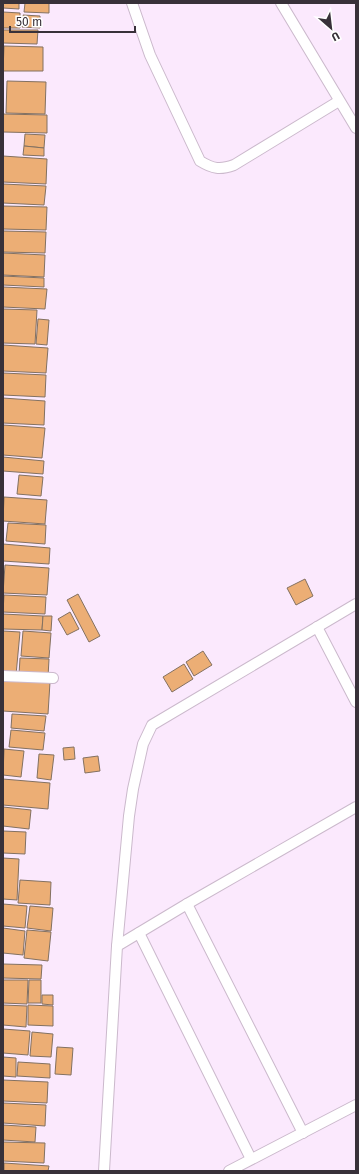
<svg xmlns="http://www.w3.org/2000/svg" width="359" height="1174" font-family="'Fira Sans',sans-serif">
<style>
.building{fill:#ecae75;stroke:#837161}
.lines{fill:none;stroke-linecap:round;stroke-linejoin:round}
.lane-casing{stroke:#cbb9cc;stroke-width:12}
.lane{stroke:#fff;stroke-width:10}
</style>
<rect width="100%" height="100%" fill="#fbe9fd"/>
<g class="building">
<polygon points="3,3 19,3 19,9 3,8"/>
<polygon points="25,3 49,3 49,13 24,12"/>
<polygon points="3,12 20,13 20,28 3,28"/>
<polygon points="23,15 40,16 40,28 22,27"/>
<polygon points="3,30 38,30 37,44 3,43"/>
<polygon points="4,46 43,47 43,71 3,71"/>
<polygon points="7,81 46,82 45,114 6,113"/>
<polygon points="3,114 47,115 47,133 3,132"/>
<polygon points="25,134 45,135 44,148 24,146"/>
<polygon points="24,146 44,148 44,156 23,155"/>
<polygon points="3,156 47,159 46,184 3,182"/>
<polygon points="3,184 46,186 44,205 3,203"/>
<polygon points="3,206 47,207 46,230 3,229"/>
<polygon points="3,231 46,232 45,253 3,252"/>
<polygon points="3,253 45,255 44,277 3,275"/>
<polygon points="3,276 44,278 44,287 3,285"/>
<polygon points="3,287 47,289 45,309 3,307"/>
<polygon points="3,309 37,310 35,344 3,343"/>
<polygon points="38,319 49,320 47,345 36,344"/>
<polygon points="3,345 48,348 46,373 3,371"/>
<polygon points="3,373 46,375 45,397 3,395"/>
<polygon points="3,398 45,401 44,425 3,423"/>
<polygon points="3,425 45,428 42,458 3,455"/>
<polygon points="3,457 44,461 43,474 3,471"/>
<polygon points="19,475 43,477 41,496 17,494"/>
<polygon points="4,497 47,500 45,524 3,521"/>
<polygon points="8,523 46,525 45,544 6,541"/>
<polygon points="3,544 50,548 49,564 3,561"/>
<polygon points="5,565 49,568 47,595 3,593"/>
<polygon points="305,579 313,596 296,605 287,588"/>
<polygon points="78,594 100,636 89,642 67,600"/>
<polygon points="4,595 46,597 45,614 3,612"/>
<polygon points="70,612 79,629 67,635 58,619"/>
<polygon points="3,614 43,616 42,630 3,629"/>
<polygon points="43,616 52,616 51,631 42,630"/>
<polygon points="3,631 20,632 16,675 3,674"/>
<polygon points="23,631 51,633 49,658 21,656"/>
<polygon points="203,651 212,665 194,676 186,662"/>
<polygon points="20,658 49,659 48,677 19,675"/>
<polygon points="184,664 193,679 172,692 163,677"/>
<polygon points="3,680 50,682 48,714 3,711"/>
<polygon points="12,714 46,716 44,731 11,728"/>
<polygon points="11,730 45,733 43,750 9,747"/>
<polygon points="74,747 75,759 64,760 63,748"/>
<polygon points="4,749 24,751 21,777 3,775"/>
<polygon points="39,754 54,755 51,780 37,778"/>
<polygon points="98,756 100,771 85,773 83,758"/>
<polygon points="3,779 50,783 48,809 3,805"/>
<polygon points="3,807 31,810 29,829 3,826"/>
<polygon points="3,831 26,832 25,854 3,853"/>
<polygon points="3,858 19,859 17,900 3,899"/>
<polygon points="20,880 51,882 50,905 18,903"/>
<polygon points="3,904 27,906 25,928 3,926"/>
<polygon points="30,906 53,908 51,931 27,928"/>
<polygon points="3,928 25,931 23,955 3,953"/>
<polygon points="27,930 51,932 48,961 24,958"/>
<polygon points="3,964 42,965 41,979 3,978"/>
<polygon points="3,980 28,980 27,1004 3,1003"/>
<polygon points="29,980 41,980 41,1003 28,1003"/>
<polygon points="42,995 53,995 53,1005 42,1004"/>
<polygon points="3,1005 27,1006 26,1027 3,1025"/>
<polygon points="28,1005 53,1006 53,1026 28,1025"/>
<polygon points="3,1029 30,1031 28,1055 3,1053"/>
<polygon points="32,1032 53,1034 51,1057 30,1056"/>
<polygon points="57,1047 73,1048 71,1075 55,1074"/>
<polygon points="3,1057 16,1058 16,1077 3,1076"/>
<polygon points="18,1062 50,1064 50,1078 17,1076"/>
<polygon points="3,1080 48,1082 47,1103 3,1101"/>
<polygon points="3,1103 46,1105 45,1126 3,1123"/>
<polygon points="3,1125 36,1127 35,1142 3,1140"/>
<polygon points="3,1142 45,1143 44,1163 3,1161"/>
<polygon points="4,1163 49,1166 48,1171 4,1171"/>
</g>
<g class="lines">
<defs>
<g id="lane">
<path d="M132 3 150 55 200 161C213 169 220 170 234 165L339 101"/>
<polyline points="281,3 356,128"/>
<polyline points="317,627 356,702"/>
<polyline points="3,676 53,678"/>
<polyline points="187,904 303,1133"/>
<polyline points="139,933 251,1159"/>
<polyline points="117,946 129,816 133,789 143,744 152,725 356,604"/>
<polyline points="104,1171 117,946 187,904 356,807"/>
<polyline points="229,1171 356,1105"/>
</g>
</defs>
<use href="#lane" class="lane-casing"/>
<use href="#lane" class="lane"/>
</g>
<rect width="359" height="1174" fill="none" stroke="#383139" stroke-width="8"/>
<g transform="translate(331 28) rotate(152)" stroke="#ffffff" stroke-width="3" paint-order="stroke">
<path d="M0-3L7 15L0 10L-7 15Z" fill="#383139"/>
<text y="-6" font-size="11" font-weight="bold" text-anchor="middle" fill="#383139">U</text>
</g>
<path d="M10 26v6h125v-6" fill="none" stroke="#383139" stroke-width="2"/>
<text x="16" y="26" font-size="12" fill="#383139" stroke="#ffffff" stroke-width="3" paint-order="stroke">50 m</text>
</svg>
